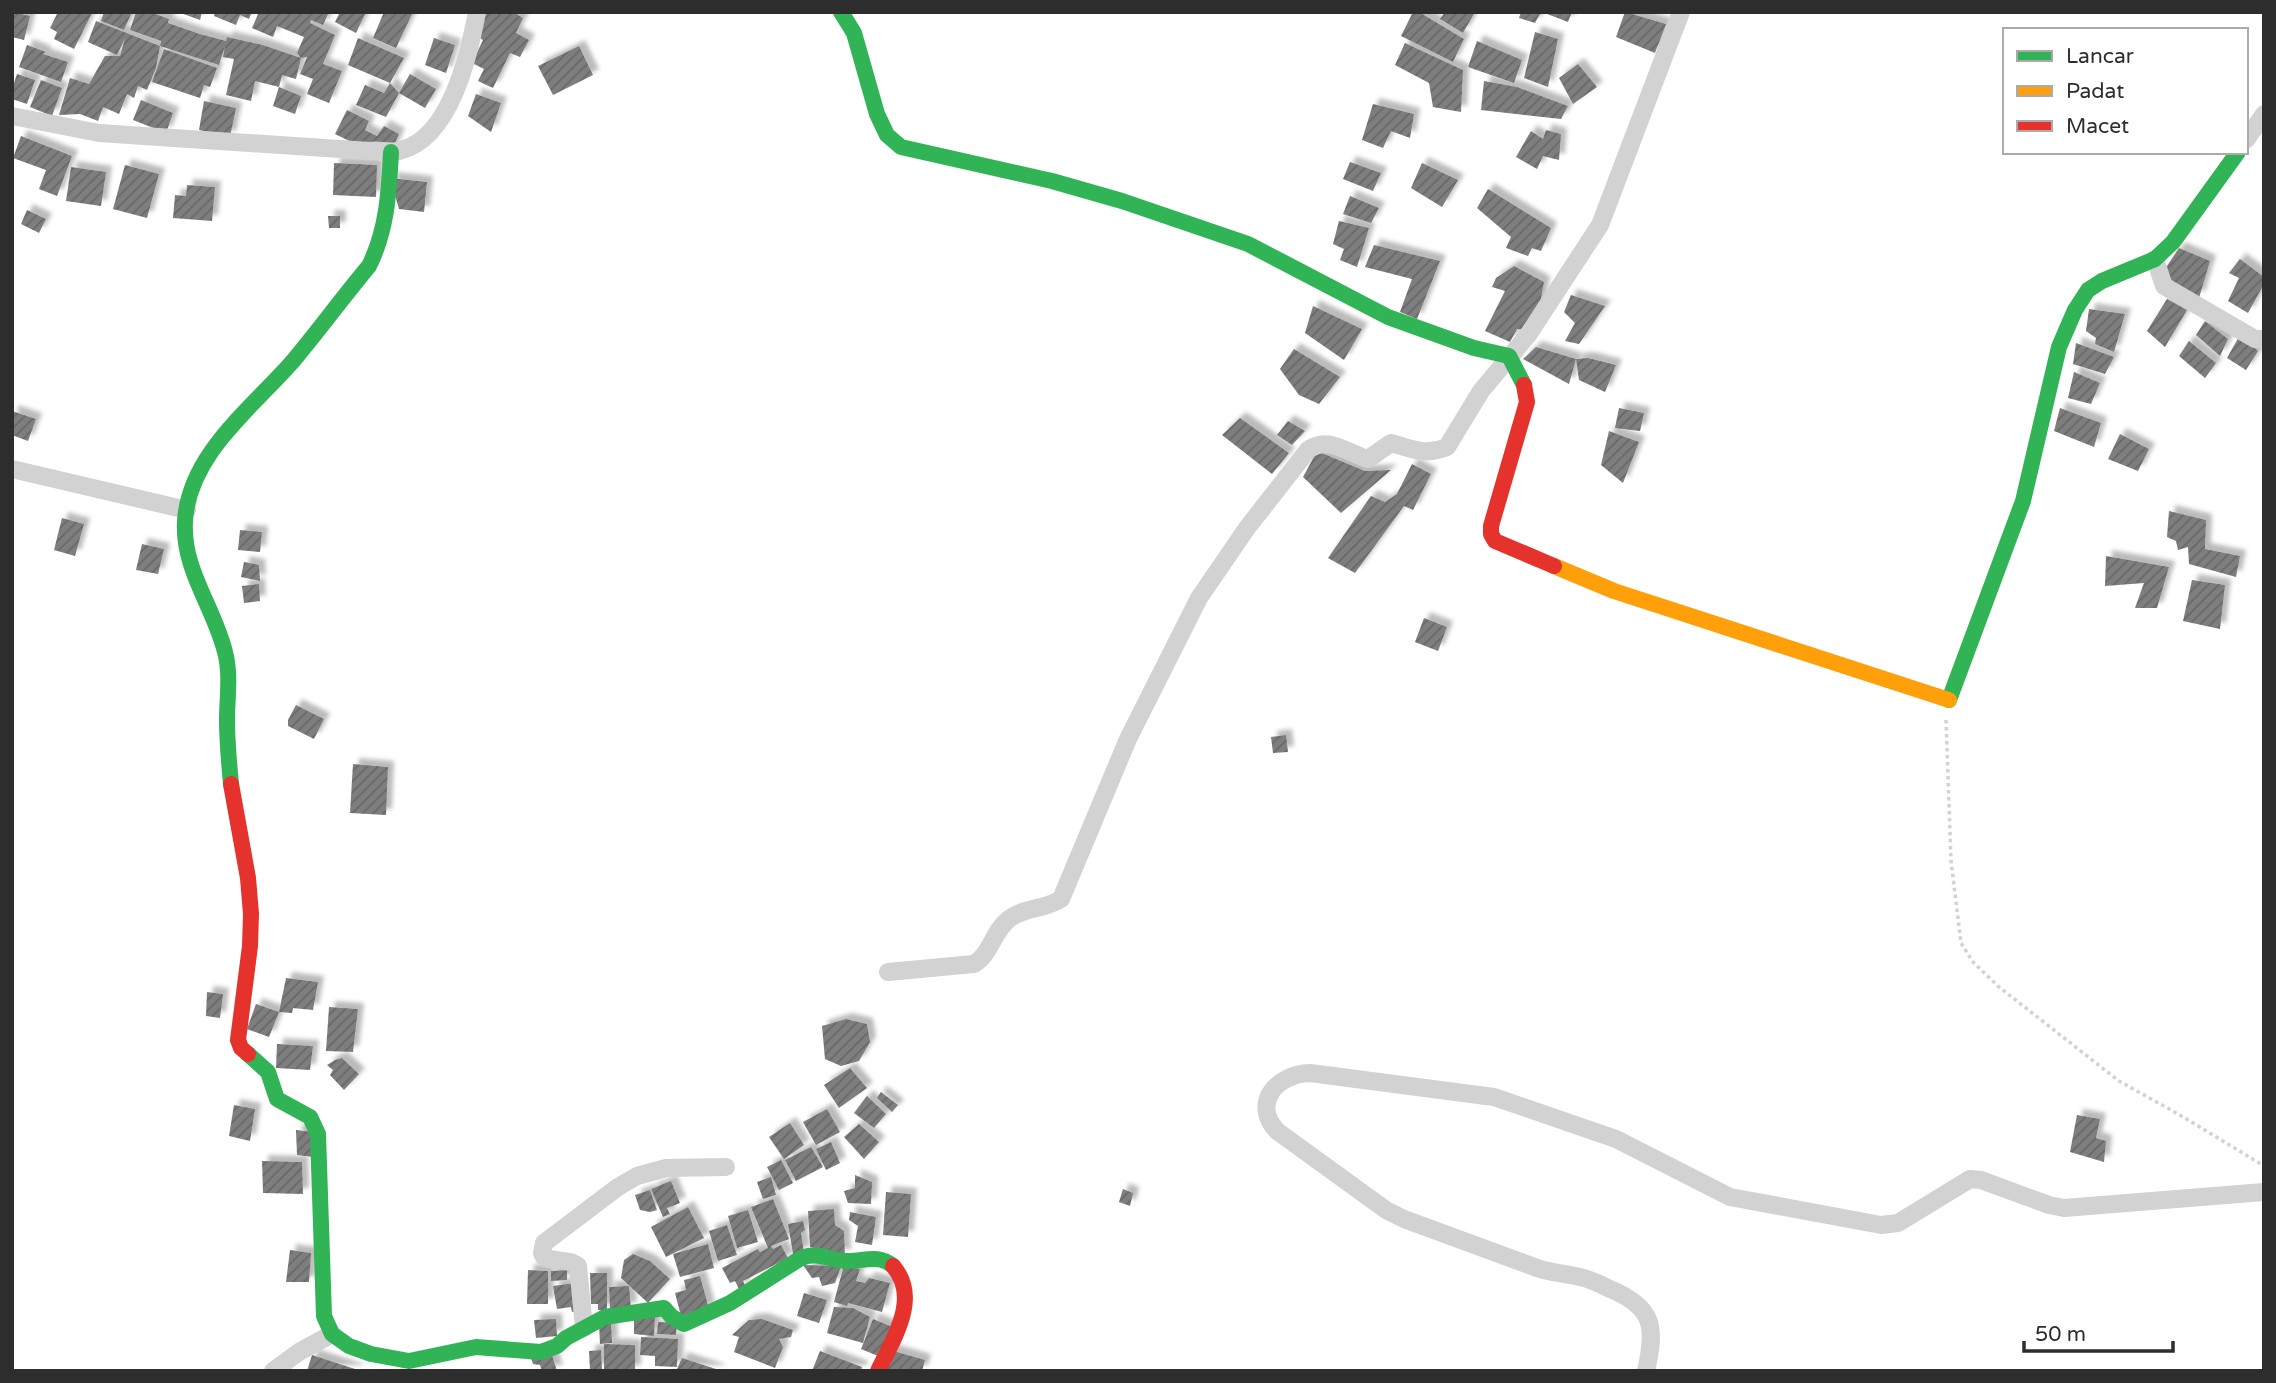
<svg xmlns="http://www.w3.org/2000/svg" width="2276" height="1383" font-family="'Varela Round',sans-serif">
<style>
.building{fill:url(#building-hatch);filter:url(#shadow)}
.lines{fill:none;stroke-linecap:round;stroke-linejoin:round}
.path{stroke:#d2d2d2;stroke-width:3.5;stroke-dasharray:3.5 3.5;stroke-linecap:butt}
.street{stroke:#d2d2d2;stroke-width:18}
.fast{stroke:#30b455;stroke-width:16}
.slow{stroke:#ff9f0a;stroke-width:16}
.jam{stroke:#e5322d;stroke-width:16}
</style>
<defs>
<pattern id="building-hatch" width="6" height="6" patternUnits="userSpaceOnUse" patternTransform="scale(1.75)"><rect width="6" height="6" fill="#7e7e7e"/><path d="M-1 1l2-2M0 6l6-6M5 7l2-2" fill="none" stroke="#686868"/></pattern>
<filter id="shadow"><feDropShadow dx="6" dy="-6" stdDeviation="2" flood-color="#0004"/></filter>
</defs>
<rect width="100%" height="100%" fill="#fff"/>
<g class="building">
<polygon points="12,12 30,16 24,40 12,37"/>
<polygon points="58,12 92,13 74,49 54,39 57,32 50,28"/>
<polygon points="104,12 132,12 124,30 101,21"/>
<polygon points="136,12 150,12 169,19 165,32 168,23 194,32 194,31 196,33 226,41 227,37 263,45 301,58 296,79 282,75 279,87 255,81 251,101 226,95 234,59 223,57 225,46 219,65 160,46 156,68 147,90 138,86 134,98 127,94 119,114 103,107 98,121 80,114 59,115 70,78 89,84 105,56 120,56 125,38 117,55 88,42 96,21 160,46 161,41 130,30"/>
<polygon points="178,12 202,12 200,20"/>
<polygon points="215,12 252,12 249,19 240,15 236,25 214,16"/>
<polygon points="259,12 329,12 323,25 311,20 310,23 335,35 323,64 342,71 329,103 307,94 313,79 300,74 307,57 301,58 297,53 304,37 277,26 273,37 252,28"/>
<polygon points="340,12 366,12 356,33 335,22"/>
<polygon points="384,12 412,14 396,48 373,38"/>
<polygon points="487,12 513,12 523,18 516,33 529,40 520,57 510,53 493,88 478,81 484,69 472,63 483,40 475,35"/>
<polygon points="1413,12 1419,12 1464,39 1453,62 1401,36"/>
<polygon points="1445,12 1475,12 1463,33 1440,19"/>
<polygon points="1521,12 1541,12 1535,23 1519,18"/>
<polygon points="1542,12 1572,12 1568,22"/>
<polygon points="1625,12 1666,24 1655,53 1616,37"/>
<polygon points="1535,32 1558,39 1548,87 1524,78"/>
<polygon points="358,38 404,58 390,83 399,93 386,117 356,105 365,85 384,93 390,83 348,65"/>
<polygon points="434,38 455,45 446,73 425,65"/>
<polygon points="1477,41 1522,60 1514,83 1468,67"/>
<polygon points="1405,43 1463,70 1461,112 1433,107 1429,83 1395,65"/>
<polygon points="27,45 46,52 43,54 68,62 61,82 19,67"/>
<polygon points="579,46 593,75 553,95 538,66"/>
<polygon points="164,49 217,68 210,87 204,85 200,98 152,82"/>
<polygon points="1578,64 1597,87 1573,104 1559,78"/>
<polygon points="17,74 35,80 27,104 12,99 12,89"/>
<polygon points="410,74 436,89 425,108 399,93"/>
<polygon points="41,80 62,88 52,116 30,107"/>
<polygon points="1484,81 1517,87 1568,106 1561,119 1481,110"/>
<polygon points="279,87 301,96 295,114 273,106"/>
<polygon points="476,94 501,103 491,132 468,116"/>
<polygon points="141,100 173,113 166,133 133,120"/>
<polygon points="204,101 236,108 230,137 199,130"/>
<polygon points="1373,104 1414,114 1410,138 1391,131 1383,148 1362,140"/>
<polygon points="347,110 369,121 365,130 377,136 384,126 399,134 391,152 370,151 335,134"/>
<polygon points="1546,130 1561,134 1559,160 1543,156 1537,169 1516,157 1531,131 1543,139"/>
<polygon points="21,136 72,156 57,196 39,189 46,170 13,158"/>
<polygon points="1350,162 1381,173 1373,191 1343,179"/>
<polygon points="334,163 377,165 376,197 333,195"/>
<polygon points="1422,163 1458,180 1442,207 1411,188"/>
<polygon points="125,165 159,174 147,218 113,209"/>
<polygon points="71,167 106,172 101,206 66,201"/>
<polygon points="390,178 427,182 424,212 399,209"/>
<polygon points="187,185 215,187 212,221 173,218 175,195 186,196"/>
<polygon points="1488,189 1551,228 1541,251 1532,248 1528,256 1506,248 1511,237 1477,208"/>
<polygon points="1350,196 1379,208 1371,223 1343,214"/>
<polygon points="27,210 46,219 39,233 21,224"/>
<polygon points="328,216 340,216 340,228 329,228"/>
<polygon points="1339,221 1369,228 1357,267 1340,260 1344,249 1333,244"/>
<polygon points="1374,245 1440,261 1417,319 1400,312 1412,279 1365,267"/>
<polygon points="2179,248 2210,261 2199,298 2161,275"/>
<polygon points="2240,259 2264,277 2264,284 2248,313 2228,301 2239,278 2229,273"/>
<polygon points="1514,266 1544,282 1539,309 1525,330 1517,329 1510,342 1485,331 1505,291 1492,287 1496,278"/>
<polygon points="1571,295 1605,306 1579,344 1565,341 1575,323 1564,312"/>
<polygon points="2167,299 2187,310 2165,347 2147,331"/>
<polygon points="1313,306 1362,329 1344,360 1305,333"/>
<polygon points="2089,309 2125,314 2114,352 2095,344 2096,338 2086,331"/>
<polygon points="2205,321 2228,339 2220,356 2196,335"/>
<polygon points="2240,335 2258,351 2246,370 2227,358"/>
<polygon points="2189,341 2216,363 2205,378 2179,356"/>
<polygon points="2076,343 2114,357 2105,374 2073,364"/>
<polygon points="1536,347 1576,359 1588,358 1616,365 1605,392 1579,380 1576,359 1569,384 1523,359"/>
<polygon points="1294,349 1340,377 1319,404 1299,395 1280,369"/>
<polygon points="2074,372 2100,383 2091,404 2068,398"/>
<polygon points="1619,408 1644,413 1640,431 1615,428"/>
<polygon points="2060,408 2101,423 2094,447 2054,431"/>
<polygon points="12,411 36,419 28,441 12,435"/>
<polygon points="1240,418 1289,453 1272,474 1222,435"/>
<polygon points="1288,421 1305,431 1292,445 1277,435"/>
<polygon points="1609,431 1639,442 1623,483 1601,465"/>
<polygon points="2120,434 2149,449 2138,471 2108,459"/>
<polygon points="1317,451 1365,471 1391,470 1341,513 1303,477"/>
<polygon points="1412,464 1431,474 1413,510 1404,506 1355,573 1328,558 1371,496 1385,502 1397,494"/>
<polygon points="2169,511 2206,520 2205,549 2240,556 2236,577 2189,564 2188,547 2178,550 2176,541 2167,537"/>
<polygon points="62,518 84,524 75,556 54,550"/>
<polygon points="240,530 262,532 260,552 238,550"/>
<polygon points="142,544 164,549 158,574 136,570"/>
<polygon points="2106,556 2169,567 2157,608 2135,608 2144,583 2105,586"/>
<polygon points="244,562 259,565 260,581 241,577"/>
<polygon points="2192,580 2225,585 2220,629 2183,621"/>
<polygon points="259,584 260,601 244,603 242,586"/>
<polygon points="1424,618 1447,627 1438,651 1415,642"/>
<polygon points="296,705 324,719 314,739 288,726 288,720"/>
<polygon points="1286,735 1288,752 1273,753 1271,737"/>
<polygon points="353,764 388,767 386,815 350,813"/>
<polygon points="286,978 318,982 313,1010 293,1008 292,1013 279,1012"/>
<polygon points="207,992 223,994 220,1018 206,1016"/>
<polygon points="256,1004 279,1012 269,1037 247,1029"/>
<polygon points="329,1007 358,1009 353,1052 326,1051"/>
<polygon points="846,1019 867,1024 870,1042 859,1061 841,1066 825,1059 822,1026"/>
<polygon points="277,1044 313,1046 310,1070 276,1068"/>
<polygon points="342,1058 359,1074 344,1090 330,1075 333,1070 327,1065 335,1060"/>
<polygon points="850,1068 867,1088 839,1108 824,1085"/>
<polygon points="881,1092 898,1105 892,1112 877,1098"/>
<polygon points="867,1096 886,1114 874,1128 854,1113"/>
<polygon points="234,1105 255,1109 250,1141 229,1136"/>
<polygon points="827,1109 840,1132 816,1145 803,1122"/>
<polygon points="2077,1115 2100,1119 2096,1138 2106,1141 2104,1162 2070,1152"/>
<polygon points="790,1123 804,1145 784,1159 769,1137"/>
<polygon points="859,1124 879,1142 864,1159 844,1137"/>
<polygon points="296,1130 313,1132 313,1157 297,1155"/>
<polygon points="831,1142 840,1163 826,1170 816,1149"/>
<polygon points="811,1147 823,1167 796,1181 785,1160"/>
<polygon points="781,1160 793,1183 779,1190 767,1167"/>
<polygon points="262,1161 302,1162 303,1194 263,1193"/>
<polygon points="855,1175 872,1182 871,1204 848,1203 844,1191 855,1188"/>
<polygon points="771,1177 776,1195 763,1199 757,1182"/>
<polygon points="671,1181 680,1203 667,1208 670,1214 663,1217 651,1189"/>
<polygon points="1123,1189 1133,1193 1130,1206 1119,1202"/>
<polygon points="650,1190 657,1210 650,1212 640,1210 635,1195"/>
<polygon points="886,1192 911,1194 908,1237 883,1235"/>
<polygon points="773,1199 789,1239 771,1246 773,1249 781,1245 788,1258 743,1281 745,1285 739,1289 735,1281 730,1283 722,1268 758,1249 760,1252 768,1248 751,1207"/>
<polygon points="688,1207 704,1238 666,1257 651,1227"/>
<polygon points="834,1209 835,1225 844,1231 845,1256 810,1247 808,1211"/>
<polygon points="748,1210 758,1242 737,1248 728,1216"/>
<polygon points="850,1212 876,1217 872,1245 855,1242 858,1226 849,1220"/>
<polygon points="803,1221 805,1230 801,1233 804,1252 793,1254 788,1224"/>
<polygon points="727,1225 737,1255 718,1261 709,1231"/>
<polygon points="708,1244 714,1268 680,1277 673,1254"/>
<polygon points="290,1250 311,1253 309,1282 286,1282"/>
<polygon points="633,1254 650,1261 670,1279 648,1303 621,1278 624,1260"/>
<polygon points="803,1265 841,1266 835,1283 822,1286 819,1277 812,1278"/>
<polygon points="844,1265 860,1269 856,1281 865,1283 869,1278 890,1283 882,1312 848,1303 847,1306 834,1302"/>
<polygon points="528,1270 548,1271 548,1304 527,1304"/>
<polygon points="567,1270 567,1280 551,1281 551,1271"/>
<polygon points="590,1273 607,1273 607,1310 598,1310 598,1304 591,1304"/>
<polygon points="700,1276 709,1309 681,1316 675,1293 686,1290 684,1280"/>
<polygon points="575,1283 579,1311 572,1312 571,1307 557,1309 553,1286"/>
<polygon points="629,1286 631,1308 610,1309 609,1287"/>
<polygon points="804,1293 827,1300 819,1323 797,1316"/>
<polygon points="834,1307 853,1308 870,1317 863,1343 827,1333"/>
<polygon points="655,1314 654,1336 634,1334 634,1315"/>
<polygon points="556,1319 557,1336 536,1338 534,1320"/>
<polygon points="762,1319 793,1330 791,1337 779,1339 783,1347 775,1368 734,1352 739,1337 732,1335 749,1320"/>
<polygon points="873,1319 895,1328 883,1358 861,1349"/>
<polygon points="611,1322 612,1343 600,1344 599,1324"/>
<polygon points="658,1322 677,1323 676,1335 657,1334"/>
<polygon points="641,1337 678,1339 677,1367 655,1366 655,1356 640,1355"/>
<polygon points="604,1344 635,1345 635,1371 604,1371"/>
<polygon points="601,1350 602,1369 590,1370 589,1351"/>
<polygon points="890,1350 925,1360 922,1371 884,1371"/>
<polygon points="820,1351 862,1367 861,1371 812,1371"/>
<polygon points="551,1352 557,1371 542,1371 540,1365 533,1364 531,1358"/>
<polygon points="312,1355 358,1370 358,1371 307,1371"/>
<polygon points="682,1358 719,1370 719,1371 676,1371"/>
</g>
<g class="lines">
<polyline class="path" points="1946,720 1951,861 1961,943 1973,962 1999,987 2119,1081 2185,1118 2264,1166"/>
<g class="street">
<path d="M12 116 99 133 370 151C380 149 391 154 402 150 451 136 469 55 477 12"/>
<polyline points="2246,140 2264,114"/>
<polyline points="2155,259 2164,286 2255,339 2264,339"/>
<polyline points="12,469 187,510"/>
<path d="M888 972 974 964C991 954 993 931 1009 919 1024 907 1044 910 1061 899L1128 739 1199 598 1247 528 1308 450C1328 435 1347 453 1368 459L1391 443C1412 449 1426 456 1447 447L1481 391 1528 335 1600 225 1681 12"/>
<path d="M584 1328 578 1266C569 1258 555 1263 544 1257L542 1253 544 1243 618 1187 637 1176 666 1168 726 1167"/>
<polyline points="273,1371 299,1352 332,1334"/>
<path d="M1646 1371C1656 1327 1654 1307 1610 1289 1600 1284 1590 1279 1580 1277 1565 1273 1551 1273 1537 1268L1404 1219 1386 1210 1277 1131C1251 1103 1277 1074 1310 1073L1494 1097 1616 1139 1730 1197 1881 1225 1898 1223 1970 1179 1981 1180 2049 1205 2064 1208 2264 1192"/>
</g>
<g class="fast">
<polyline points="841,12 854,33 877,114 887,135 901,147 1052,181 1122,201 1248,244 1388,317 1474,348 1509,356 1524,385"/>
<polyline points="1949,700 2023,501 2059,347 2075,310 2088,290 2102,281 2155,259 2173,242 2238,152"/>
<path d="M231 784C229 763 227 742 227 720 227 698 231 674 225 652 214 607 182 569 185 521 189 454 252 408 293 361 319 330 343 297 369 266 387 230 389 192 391 152"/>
<path d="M248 1054 268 1072 277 1099 310 1117 318 1134 324 1316 332 1334 349 1346 371 1354 409 1361 476 1347 541 1352 557 1346 566 1338 605 1317 664 1308 672 1317 684 1324 730 1303 801 1258C821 1251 827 1260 845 1261 863 1262 877 1253 893 1266"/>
</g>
<polyline class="slow" points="1554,566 1614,591 1949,700"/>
<g class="jam">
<polyline points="1524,385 1527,402 1491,526 1491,534 1495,541 1554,566"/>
<polyline points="231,784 248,878 251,914 250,946 238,1040 241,1048 248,1054"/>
<path d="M878 1371C893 1339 921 1298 893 1266"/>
</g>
</g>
<rect width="2276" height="1383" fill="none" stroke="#2d2d2d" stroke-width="28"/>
<rect x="2003" y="28" width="245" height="126" fill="#ffffff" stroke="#ababab" stroke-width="2"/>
<rect x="2017" y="51" width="35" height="10" fill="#30b455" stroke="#ababab" stroke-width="2"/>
<text x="2066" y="63" font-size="21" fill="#2d2d2d">Lancar</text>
<rect x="2017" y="86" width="35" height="10" fill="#ff9f0a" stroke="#ababab" stroke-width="2"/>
<text x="2066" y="98" font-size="21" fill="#2d2d2d">Padat</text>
<rect x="2017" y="121" width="35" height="10" fill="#e5322d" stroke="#ababab" stroke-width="2"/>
<text x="2066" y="133" font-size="21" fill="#2d2d2d">Macet</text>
<path d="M2024 1341v10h149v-10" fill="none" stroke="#2d2d2d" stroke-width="3.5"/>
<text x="2035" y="1341" font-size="21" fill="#2d2d2d" stroke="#ffffff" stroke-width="5" paint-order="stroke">50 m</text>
</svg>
